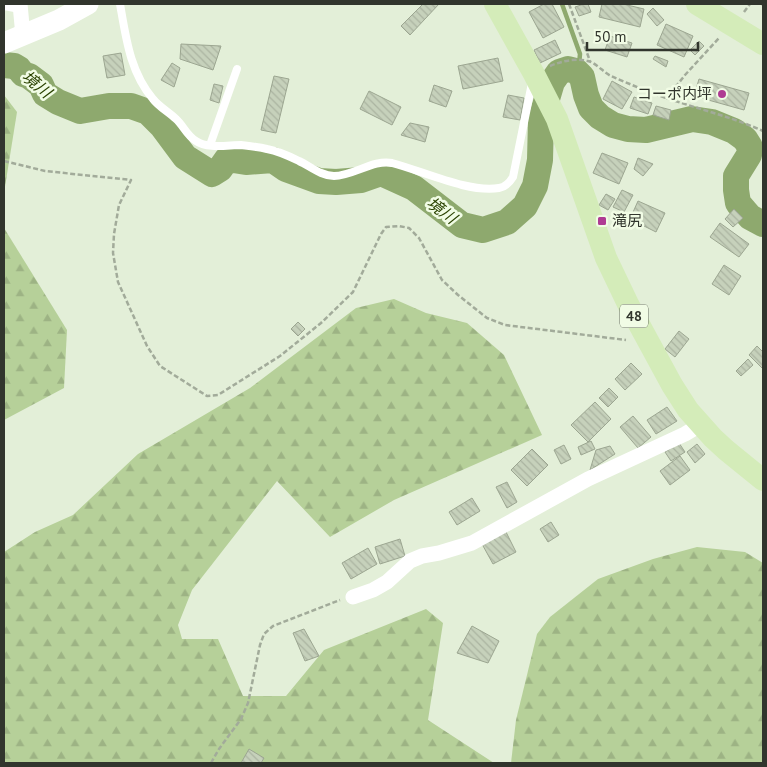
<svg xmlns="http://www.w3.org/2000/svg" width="767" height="767" font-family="'PT Sans','Noto Sans JP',sans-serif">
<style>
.forest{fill:url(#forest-firs)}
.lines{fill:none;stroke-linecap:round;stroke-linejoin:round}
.stream{stroke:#8ea96e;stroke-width:4.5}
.river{stroke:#8ea96e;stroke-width:26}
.building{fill:url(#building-back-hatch);stroke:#9ca691}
.path{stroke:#a2ab9a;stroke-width:2.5;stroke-dasharray:5 2.5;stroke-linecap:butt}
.lane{stroke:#fff;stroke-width:8}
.street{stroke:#fff;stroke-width:15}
.secondary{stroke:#fff;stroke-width:21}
.primary{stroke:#d4ecb9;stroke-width:22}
.poi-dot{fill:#af3b93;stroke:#f1fce5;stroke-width:2}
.labels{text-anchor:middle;stroke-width:5;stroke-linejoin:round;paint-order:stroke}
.shield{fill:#f1fce5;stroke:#6b7164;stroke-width:1}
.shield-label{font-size:14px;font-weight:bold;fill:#31352d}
.poi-label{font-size:15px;fill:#31352d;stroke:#f1fce5;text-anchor:end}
.water-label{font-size:16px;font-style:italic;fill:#2a4200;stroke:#f1fce5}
</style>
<defs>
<pattern id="forest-firs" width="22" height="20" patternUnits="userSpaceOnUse" patternTransform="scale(1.25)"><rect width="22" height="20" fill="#b6d099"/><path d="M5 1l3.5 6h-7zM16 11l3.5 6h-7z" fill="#9db384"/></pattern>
<pattern id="building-back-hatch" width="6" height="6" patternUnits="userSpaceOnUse" patternTransform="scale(1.25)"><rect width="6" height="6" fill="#c6d1bb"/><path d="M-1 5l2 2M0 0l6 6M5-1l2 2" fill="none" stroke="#abb4a1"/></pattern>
</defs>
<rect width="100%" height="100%" fill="#e3efd8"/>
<g class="forest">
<polygon points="4,95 17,112 4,193"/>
<polygon points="4,228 67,330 64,388 4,420"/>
<polygon points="394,299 426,313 467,323 504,355 542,435 394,500 330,537 277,481 192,590 178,625 182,639 218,639 243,696 286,696 324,650 426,609 443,623 428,720 494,763 4,763 4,552 35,532 73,515 138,454 250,388 356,308"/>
<polygon points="697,547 745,552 763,563 763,763 511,763 516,720 537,634 550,617 598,579 653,559"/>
</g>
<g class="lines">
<polyline class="stream" points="562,4 580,54 579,65 576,71"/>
<polyline class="river" points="4,65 14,66 19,69 23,74 29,76 41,85 45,94 58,102 80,111 109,106 131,106 148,112 162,126 185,157 212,174 220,169 227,159 246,162 273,160 286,169 319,181 336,182 361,180 381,173 414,188 462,225 483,230 507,222 525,206 535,186 540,160 541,119 552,82 559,72 568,69 576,71 582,77 586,95 591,108 600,117 613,125 628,129 646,130 692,119 712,122 734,131 745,139 750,147 749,155 736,176 736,190 738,203 750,217 763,224"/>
</g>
<g class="building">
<polygon points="423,4 439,4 410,35 401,26"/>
<polygon points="544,4 552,4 564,27 543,38 529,12"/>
<polygon points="584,4 588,4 591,12 579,16 575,7"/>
<polygon points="602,4 623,4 644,9 640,27 599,17"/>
<polygon points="653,8 664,20 657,26 647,14"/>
<polygon points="666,24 693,36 684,57 657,45"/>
<polygon points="610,36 632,43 627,57 605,50"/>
<polygon points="555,40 561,53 540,63 534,50"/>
<polygon points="699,41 704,46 695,55 690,50"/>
<polygon points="181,44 221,46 213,70 180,59"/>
<polygon points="121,53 125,75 107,78 103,56"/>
<polygon points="655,56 668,61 666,67 653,59"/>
<polygon points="498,58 503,81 463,89 458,66"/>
<polygon points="172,63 180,68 174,87 161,80"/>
<polygon points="274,76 289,79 276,133 261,130"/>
<polygon points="699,79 749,93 744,110 694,96"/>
<polygon points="612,81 632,92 622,109 603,99"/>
<polygon points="214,84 223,86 219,103 210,100"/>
<polygon points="434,85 452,91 446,107 429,101"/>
<polygon points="369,91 401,107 392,125 360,109"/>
<polygon points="508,95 524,98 520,120 503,117"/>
<polygon points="634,97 652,103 648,114 630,108"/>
<polygon points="656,106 671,110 669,120 653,115"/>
<polygon points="410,123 429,127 425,142 401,135"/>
<polygon points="602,153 628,163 619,184 593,173"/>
<polygon points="638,158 653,164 643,176 634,169"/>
<polygon points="622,190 633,195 624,212 613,207"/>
<polygon points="606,194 615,199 608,210 599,205"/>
<polygon points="638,201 665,213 656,232 630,219"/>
<polygon points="734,209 743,218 733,227 725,219"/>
<polygon points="720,223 749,244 739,257 710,237"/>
<polygon points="724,265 741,276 729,295 712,284"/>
<polygon points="298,322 305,329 298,336 291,329"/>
<polygon points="679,331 689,339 675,357 665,349"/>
<polygon points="757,346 763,352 763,369 749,355"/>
<polygon points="748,359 753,365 741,376 736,371"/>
<polygon points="631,363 642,374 625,390 615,379"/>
<polygon points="609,388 618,397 608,407 599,398"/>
<polygon points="595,402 611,419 588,442 571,425"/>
<polygon points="667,407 677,421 656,434 647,420"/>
<polygon points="633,416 651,437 638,448 620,427"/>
<polygon points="591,441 595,449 581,455 578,447"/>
<polygon points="679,443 685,452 671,461 665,452"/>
<polygon points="697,444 705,454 695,463 687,452"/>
<polygon points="564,445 571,459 561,464 554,450"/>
<polygon points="610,446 615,454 590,470 596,450"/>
<polygon points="532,449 548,465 527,486 511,470"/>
<polygon points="680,456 690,470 670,485 660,471"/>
<polygon points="507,482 517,502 507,508 496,487"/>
<polygon points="472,498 480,511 457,525 449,512"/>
<polygon points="551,522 559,535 548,542 540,529"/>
<polygon points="506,532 516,552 493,564 482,544"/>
<polygon points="400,539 405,556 380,564 375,547"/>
<polygon points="368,548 377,564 351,579 342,563"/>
<polygon points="472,626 499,641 488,663 457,653"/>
<polygon points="304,629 319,656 305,661 293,633"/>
<polygon points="249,749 264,758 261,763 241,763"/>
</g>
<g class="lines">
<g class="path">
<polyline points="569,4 590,61"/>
<polyline points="762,4 763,5"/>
<polyline points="744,12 750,4"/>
<path d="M550 66C562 61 575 58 588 61 596 63 603 72 611 76 620 80 630 84 639 88 680 105 723 113 763 131"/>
<polyline points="666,99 685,75 719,38"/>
<polyline points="4,161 45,171 131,180 119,205 114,234 113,253 118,282 147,346 160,366 207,396 218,395 280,356 321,323 353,292 381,234 386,227 399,226 409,228 419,238 442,280 458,295 487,318 505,325 626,340"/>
<polyline points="211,763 219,749 241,719 248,703 260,645 264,634 273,626 340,600"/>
</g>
<g class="lane">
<path d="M120 4C126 38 130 72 153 99 159 107 169 112 176 119 183 125 187 136 196 141 207 149 228 145 241 145 249 146 259 147 267 149 278 151 289 156 299 161 310 166 321 176 334 176 353 176 374 159 392 163 423 171 468 193 499 188 505 187 510 182 513 177L532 83"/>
<polyline points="4,6 20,9"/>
<polyline points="210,145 237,69"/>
</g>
<g class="street">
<polyline points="20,4 23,36"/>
<polyline points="353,597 373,590 387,582 410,561 422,556 439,553 472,543 588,479 685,434 700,425"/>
</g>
<polyline class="secondary" points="4,43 59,20 88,4"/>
<g class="primary">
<polyline points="495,4 534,74 557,119 606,258 628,304 672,385 688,410 713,438 726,450 763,480"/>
<polyline points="697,4 763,44"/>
</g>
</g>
<g class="poi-dot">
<circle cx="722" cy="94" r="5"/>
<rect x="597" y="216" width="10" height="10" rx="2.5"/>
</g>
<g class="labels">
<rect class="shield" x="620" y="304.5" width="28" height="23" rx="4"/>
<g class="shield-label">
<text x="634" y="321">48</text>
</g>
<g class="poi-label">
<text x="712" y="99">コーポ内坪</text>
<text x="612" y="226" text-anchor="start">滝尻</text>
</g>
<g class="water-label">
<text transform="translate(37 84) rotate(39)" y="6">境川</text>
<text transform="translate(442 210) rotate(37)" y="6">境川</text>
</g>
</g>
<rect width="767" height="767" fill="none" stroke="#31352d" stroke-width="10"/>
<path d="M587 42v8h111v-8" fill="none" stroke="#31352d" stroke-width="2.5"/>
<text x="594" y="42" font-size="15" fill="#31352d" stroke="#f1fce5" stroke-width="4" paint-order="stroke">50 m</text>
</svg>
